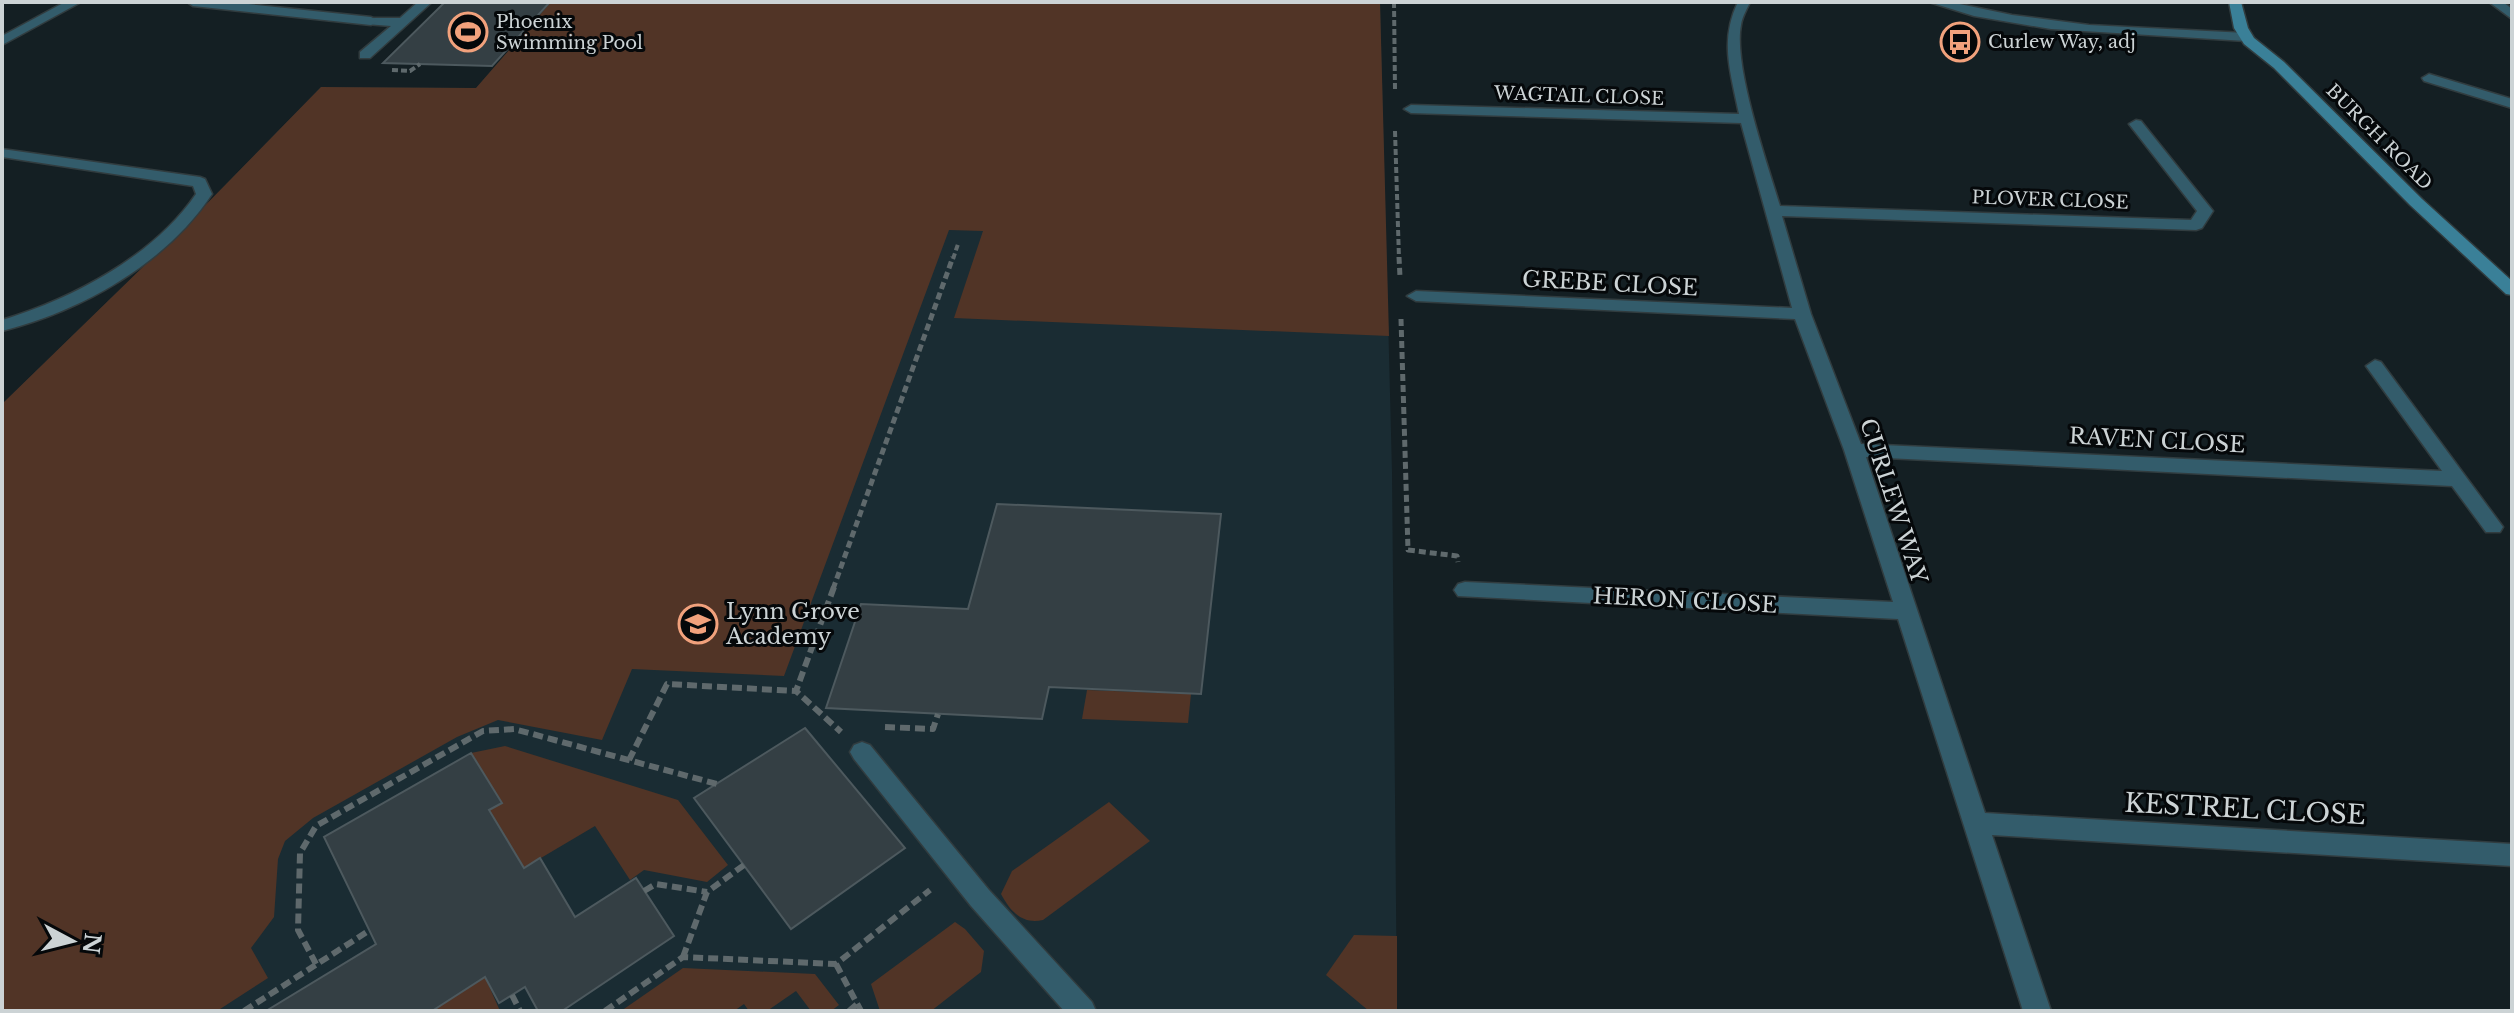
<svg xmlns="http://www.w3.org/2000/svg" width="2514" height="1013" font-family="'Libre Baskerville',serif">
<style>
.built{fill:#1a2c33}
.green{fill:#513426}
.building{fill:#343f44;stroke:#4d595e;stroke-width:2}
.lines{fill:none;stroke-linecap:round;stroke-linejoin:round}
.lane-casing{stroke:#313c3f;stroke-width:3}
.street-casing{stroke:#313c3f;stroke-width:3}
.secondary-casing{stroke:#313c3f;stroke-width:3}
.path-far2{stroke:#5f696c;stroke-width:4;stroke-dasharray:6 3;stroke-linecap:butt}
.path-far1{stroke:#5f696c;stroke-width:5;stroke-dasharray:7 4;stroke-linecap:butt}
.path{stroke:#5f696c;stroke-width:6;stroke-dasharray:10 5;stroke-linecap:butt}
.lane{fill:#335c6b;fill-rule:evenodd}
.street{fill:#335c6b;fill-rule:evenodd}
.secondary{fill:#3a8098;fill-rule:evenodd}
.labels{text-anchor:middle;stroke-width:6;stroke-linejoin:round;paint-order:stroke}
.far-poi-label{font-size:18px;fill:#ccd3d5;stroke:#05080a;text-anchor:start}
.far-street-label{font-size:18px;fill:#ccd3d5;stroke:#05080a}
.street-label{font-size:22px;fill:#ccd3d5;stroke:#05080a}
.poi-label{font-size:22px;fill:#ccd3d5;stroke:#05080a;text-anchor:start}
.near-street-label{font-size:26px;fill:#ccd3d5;stroke:#05080a}
</style>
<rect width="100%" height="100%" fill="#141f23"/>
<polygon class="built" points="551,2 1380,2 1392,472 1397,1011 2,1011 2,404 184,227 321,87 476,88"/>
<g class="green">
<polygon points="551,2 1380,2 1389,336 954,318 983,231 949,230 784,676 632,669 602,740 498,720 457,737 313,818 285,841 278,859 274,917 251,948 268,978 217,1011 2,1011 2,404 184,227 321,87 476,88"/>
<polygon points="1087,690 1191,694 1188,723 1082,719"/>
<polygon points="505,746 678,800 728,865 707,882 644,870 630,880 595,826 524,868 489,810 501,803 471,753"/>
<path d="M1109 802 1150 841 1043 920C1022 925 1010 911 1001 894L1012 871Z"/>
<polygon points="955,922 965,929 984,951 981,972 931,1011 880,1011 871,984"/>
<polygon points="1354,935 1397,936 1397,1011 1369,1011 1326,975"/>
<polygon points="683,968 815,974 839,1005 831,1011 811,1011 796,991 767,1011 749,1011 744,1004 734,1011 621,1011"/>
<polygon points="485,977 500,1011 432,1011"/>
</g>
<g class="building">
<polygon points="445,2 550,2 492,66 383,63"/>
<polygon points="997,504 1221,514 1201,694 1049,687 1042,719 826,708 861,604 968,609"/>
<polygon points="805,728 905,848 791,929 694,798"/>
<polygon points="471,753 502,803 489,810 524,868 540,858 575,917 636,878 674,936 562,1011 538,1011 525,987 499,1003 485,977 432,1011 266,1011 376,944 324,837"/>
</g>
<g class="lines">
<defs>
<g id="lane">
<polygon points="418,2 432,2 370,58 360,58 360,52 391,26 366,24 366,18 400,18"/>
<polygon points="862,742 870,745 989,890 1092,1002 1096,1011 1064,1011 971,906 854,759 850,752 854,745"/>
</g>
<g id="street">
<polygon points="65,2 81,2 2,45 2,36"/>
<polygon points="187,2 229,2 371,17 378,21 371,25 193,6"/>
<path d="M1738 2H1750C1747 9 1742 17 1741 25 1733 66 1767 163 1780 206L2191 220 2197 211 2129 124 2136 120 2141 121 2213 211 2202 228 2196 230 1782 216 1811 314 1861 444 2442 471 2366 366 2375 360 2381 362 2503 527 2500 532H2486L2452 486 1866 457 1985 813 2512 844V866L1992 835 2051 1011H2023L1898 619 1458 596 1454 590 1458 584 1465 582 1893 602 1844 450 1795 319 1416 301 1407 296 1416 291 1792 308 1741 123 1411 113 1404 109 1411 105 1739 114C1731 74 1719 41 1738 2Z"/>
<polygon points="1929,2 1950,2 2012,15 2089,25 2246,33 2253,37 2246,41 2051,29 1974,16"/>
<polygon points="2489,2 2503,2 2512,9 2512,19"/>
<polygon points="2429,74 2512,99 2512,108 2424,81 2422,78"/>
<path d="M2 149 200 177 205 179 212 194C166 264 81 311 2 331V320C72 299 154 256 196 194L193 186 2 157Z"/>
</g>
<polygon id="secondary" points="2229,2 2241,2 2248,28 2254,38 2284,62 2422,199 2512,281 2512,295 2506,294 2410,205 2274,68 2244,44 2234,28"/>
</defs>
<use href="#lane" class="lane-casing"/>
<use href="#street" class="street-casing"/>
<use href="#secondary" class="secondary-casing"/>
<g class="path-far2">
<polyline points="1394,2 1395,89"/>
<polyline points="392,70 410,71 420,64"/>
<polyline points="1395,131 1399,259"/>
<polyline points="953,259 958,244"/>
</g>
<g class="path-far1">
<polyline points="1399,257 1400,277"/>
<polyline points="1401,319 1408,550 1457,556 1458,562"/>
<polyline points="833,589 953,257"/>
</g>
<g class="path">
<polyline points="834,587 796,691 841,732"/>
<polyline points="885,727 933,729 938,714"/>
<polyline points="629,760 667,684 796,691"/>
<polyline points="644,891 656,884 707,892"/>
<polyline points="683,957 707,892 744,865"/>
<polyline points="316,964 298,930 300,853 316,826 483,731 514,729 717,784"/>
<polyline points="836,964 861,1011"/>
<polyline points="512,995 520,1011"/>
<polyline points="244,1011 370,930"/>
<polyline points="605,1011 683,957 836,964 930,890"/>
<polyline points="849,1011 857,1004"/>
</g>
<use href="#lane" class="lane"/>
<use href="#street" class="street"/>
<use href="#secondary" class="secondary"/>
</g>
<defs>
<symbol id="stadium-ring" viewBox="-11 -11 22 22"><circle r="9.5" fill="#05080a" stroke="#f1a17c" stroke-width="1.5"/><path d="M0-5a6.5 5 0 1 0 0 10a6.5 5 0 1 0 0-10ZM-3.5-1.8h7v3.6h-7Z" fill="#f1a17c"/></symbol>
<symbol id="bus-ring" viewBox="-11 -11 22 22"><circle r="9.5" fill="#05080a" stroke="#f1a17c" stroke-width="1.5"/><path d="M-5-6H5V4H4V6H2V4H-2V6H-4V4H-5ZM-3.5-4V0h7V-4ZM-3.5 1.2v1.5H-2V1.2ZM2 1.2v1.5H3.5V1.2Z" fill="#f1a17c"/></symbol>
<symbol id="school-ring" viewBox="-11 -11 22 22"><circle r="9.5" fill="#05080a" stroke="#f1a17c" stroke-width="1.5"/><path d="M0-5L7-2L0 1L-7-2ZM-4 1L0 2.5L4 1V4Q0 6-4 4Z" fill="#f1a17c"/></symbol>
</defs>
<g fill-rule="evenodd">
<use href="#stadium-ring" x="446" y="10" width="44" height="44"/>
<use href="#bus-ring" x="1938" y="20" width="44" height="44"/>
<use href="#school-ring" x="676" y="602" width="44" height="44"/>
</g>
<g class="labels">
<g class="far-poi-label">
<text x="496" y="28">Phoenix<tspan x="496" dy="21">Swimming Pool</tspan></text>
<text x="1988" y="48">Curlew Way, adj</text>
</g>
<g class="far-street-label">
<text transform="translate(1579 96) rotate(2)" y="6">WAGTAIL CLOSE</text>
<text transform="translate(2379 137) rotate(45)" y="6">BURGH ROAD</text>
<text transform="translate(2050 200) rotate(2)" y="6">PLOVER CLOSE</text>
</g>
<g class="street-label">
<text transform="translate(1610 283) rotate(3)" y="8">GREBE CLOSE</text>
<text transform="translate(2157 440) rotate(3)" y="8">RAVEN CLOSE</text>
<text transform="translate(1894 501) rotate(72)" y="8">CURLEW WAY</text>
<text transform="translate(1685 600) rotate(3)" y="8">HERON CLOSE</text>
</g>
<g class="poi-label">
<text x="726" y="619">Lynn Grove<tspan x="726" dy="25">Academy</tspan></text>
</g>
<g class="near-street-label">
<text transform="translate(2245 809) rotate(3)" y="9">KESTREL CLOSE</text>
</g>
</g>
<rect width="2514" height="1013" fill="none" stroke="#ccd3d5" stroke-width="8"/>
<g transform="translate(72 941) rotate(97)" stroke="#05080a" stroke-width="6" paint-order="stroke">
<path d="M0-6L14 30L0 20L-14 30Z" fill="#ccd3d5"/>
<text y="-12" font-size="22" font-weight="bold" text-anchor="middle" fill="#ccd3d5">N</text>
</g>
</svg>
